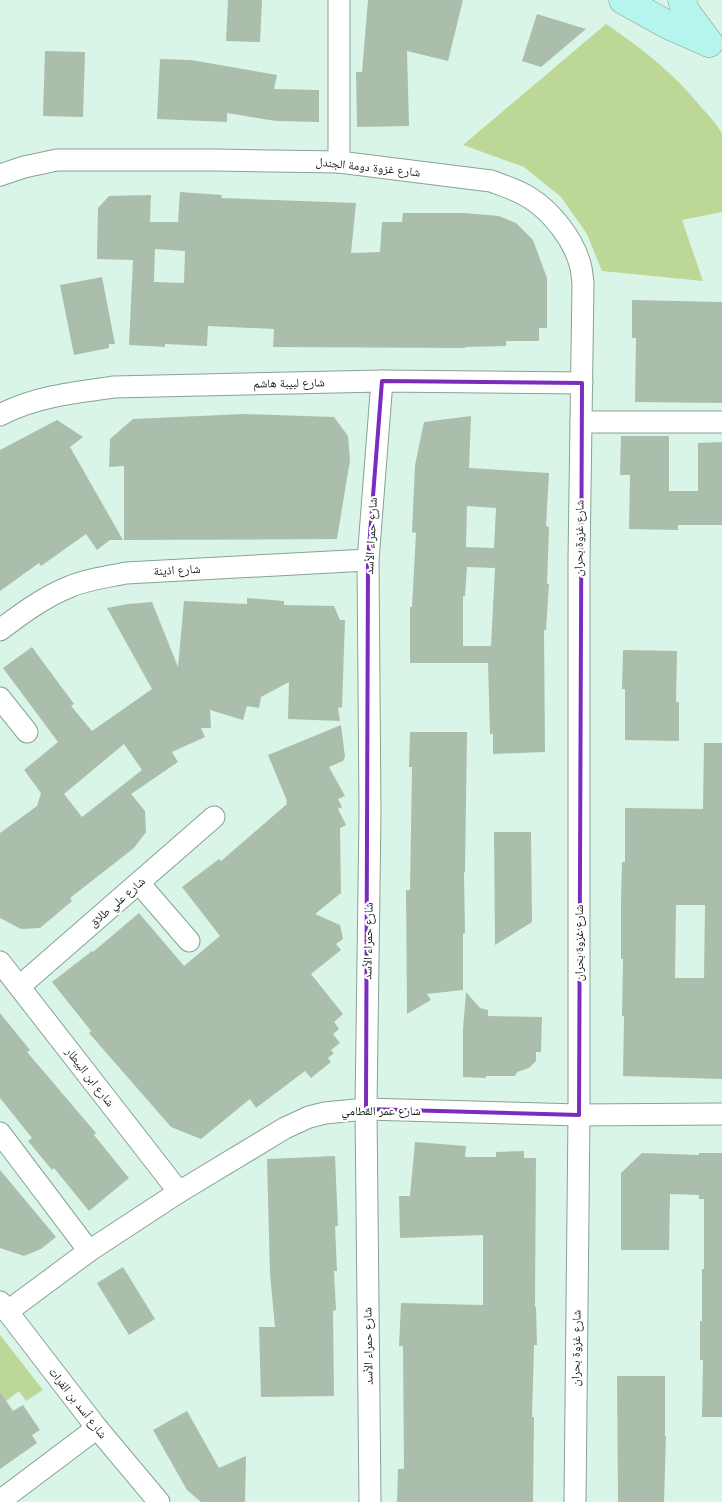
<svg xmlns="http://www.w3.org/2000/svg" width="722" height="1502" font-family="Poppins,'Noto Naskh Arabic',sans-serif">
<style>
.green{fill:#bdd896}
.building{fill:#abbeab;fill-rule:evenodd}
.lines{fill:none;stroke-linecap:round;stroke-linejoin:round}
.street-casing{stroke:#88a295;stroke-width:23}
.secondary-casing{stroke:#88a295;stroke-width:29}
.street{stroke:#fff;stroke-width:21}
.secondary{stroke:#b6f4ee;stroke-width:28}
.marked{fill:none;stroke:#7b2cbf;stroke-width:4;stroke-linejoin:round}
.labels{text-anchor:middle;stroke-width:4.5;stroke-linejoin:round;paint-order:stroke}
.street-label{font-size:12px;fill:#111b16;stroke:#fff}
</style>
<rect width="100%" height="100%" fill="#d9f5e7"/>
<g class="green">
<path d="M606 24C641 48 674 73 701 107 709 116 717 124 722 134V212L682 220 703 281 602 271 587 234 561 197 524 167 463 145Z"/>
<polygon points="0,1335 43,1390 26,1401 19,1391 6,1401 0,1392"/>
</g>
<g class="building">
<polygon points="228,0 262,0 260,42 226,41"/>
<polygon points="368,0 463,0 448,61 407,51 409,126 357,127 356,72 362,72"/>
<polygon points="537,14 586,29 541,67 522,61"/>
<polygon points="45,51 85,52 83,117 43,116"/>
<polygon points="160,59 191,60 277,75 274,89 319,90 319,122 276,121 227,113 227,122 157,119"/>
<path d="M180 192 222 195 221 198 356 203 351 253 380 252 382 222H402L403 213H464L499 216 516 223 533 240 547 278V328H539V341H506V346L465 347V348L273 347 274 329 208 326 207 346 165 344V347L129 345 133 260 97 259 98 208 109 196 151 195 150 222H178ZM155 249 185 251 184 283 154 282Z"/>
<polygon points="102,277 115,344 109,344 109,348 74,355 60,285"/>
<polygon points="632,300 722,302 722,403 635,402 636,338 632,338"/>
<polygon points="244,414 334,417 348,436 350,460 337,539 124,540 124,466 109,467 110,439 133,419"/>
<path d="M471 416 469 468 549 473 546 526 549 527 547 584H549L546 630H544L545 752 493 754V734H490L488 663H410V607H412L416 533 412 532 415 465 424 422ZM467 506 496 508 494 548 466 547ZM467 567 495 568 491 646H463V596H465Z"/>
<polygon points="57,420 83,437 70,447 123,540 110,540 97,550 86,534 41,566 39,563 0,591 0,450"/>
<polygon points="621,436 669,436 669,491 698,491 698,443 722,442 722,525 678,525 678,530 629,529 630,475 620,475"/>
<path d="M247 598 284 601V605L334 606 340 620H345L342 707 338 708 340 721 288 719 289 682 261 697 259 708 247 706 243 720 210 710 211 728H201L205 737 172 752 178 762 131 794 145 811 146 832 134 848 70 898 72 901 40 928 21 929 0 918V833L37 806 41 793 24 770 58 742 3 668 32 647 74 704 71 706 92 731 152 689 107 608 128 604 152 602 178 667 184 601 247 604ZM124 744 142 770 82 817 64 794Z"/>
<polygon points="623,650 677,651 676,702 679,702 679,741 625,740 625,689 622,689"/>
<polygon points="341,725 345,757 343,761 329,767 345,796 338,799 342,807 338,809 346,825 340,828 341,893 315,914 340,925 343,939 336,944 341,950 311,974 343,1014 334,1022 339,1029 333,1034 340,1043 331,1050 334,1053 328,1058 331,1062 311,1078 305,1071 256,1108 250,1099 201,1139 171,1127 89,1033 91,1031 52,982 92,951 93,952 139,913 184,966 220,936 182,887 219,859 221,861 287,804 286,802 287,801 268,755"/>
<polygon points="410,732 467,732 465,872 464,872 465,933 463,934 463,990 427,994 431,1000 407,1014 406,890 410,890 412,767 409,767"/>
<path d="M704 743H722V1079L623 1076 624 1016H622L623 959H621V901L622 862H625V808L703 809ZM676 905H705L704 978H675Z"/>
<polygon points="494,832 531,832 532,922 495,945"/>
<polygon points="466,992 480,1008 488,1010 488,1016 542,1017 541,1052 536,1052 536,1061 529,1068 517,1072 515,1076 486,1076 486,1078 463,1077 463,1029"/>
<polygon points="0,1013 30,1050 27,1052 96,1133 94,1135 129,1178 89,1211 54,1168 52,1170 28,1141 32,1138 0,1098"/>
<polygon points="415,1142 466,1146 465,1157 496,1157 496,1152 524,1151 524,1158 536,1158 535,1307 536,1307 537,1345 534,1345 532,1417 534,1417 533,1502 397,1502 398,1469 404,1469 403,1346 399,1346 401,1303 483,1305 483,1235 400,1238 399,1196 410,1196"/>
<polygon points="642,1153 699,1155 699,1153 722,1153 722,1417 702,1417 703,1360 700,1360 700,1321 702,1321 702,1269 704,1269 704,1199 699,1199 699,1195 670,1194 669,1250 621,1250 621,1173"/>
<polygon points="335,1156 338,1226 335,1226 337,1271 334,1271 336,1310 333,1311 334,1396 261,1397 259,1327 275,1327 270,1274 267,1159"/>
<polygon points="0,1170 56,1237 41,1249 24,1256 0,1248"/>
<polygon points="123,1267 155,1319 129,1335 97,1283"/>
<polygon points="617,1376 665,1376 665,1436 666,1436 664,1502 618,1502"/>
<polygon points="0,1392 13,1411 23,1405 40,1430 32,1435 37,1443 0,1469"/>
<polygon points="187,1411 219,1468 246,1456 245,1502 201,1502 187,1490 153,1430"/>
</g>
<g class="lines">
<defs>
<g id="street">
<polyline points="339,162 339,0"/>
<path d="M0 175 24 167 57 160H215L339 162 491 181C504 186 518 190 530 198 552 212 573 239 580 264 582 270 582 277 583 283L579 561V1115L575 1502"/>
<path d="M0 415C34 397 76 392 114 387L382 381 582 383"/>
<polyline points="581,422 722,422"/>
<path d="M0 630C21 614 44 597 69 587 87 579 107 577 126 573L368 560"/>
<polyline points="0,698 27,732"/>
<polyline points="139,883 189,941"/>
<polyline points="0,962 179,1192"/>
<polyline points="20,986 214,817"/>
<polyline points="0,1133 89,1251"/>
<polyline points="0,1302 97,1428 159,1502"/>
<polyline points="8,1311 89,1251 179,1192 285,1128 309,1117 325,1113 366,1109 579,1115 722,1114"/>
<polyline points="0,1501 97,1428"/>
<polyline points="370,1502 366,1109 370,813 368,560 382,381"/>
</g>
<g id="secondary">
<polyline points="623,0 670,26 709,43"/>
<polyline points="682,0 686,12 709,43"/>
</g>
</defs>
<use href="#street" class="street-casing"/>
<use href="#secondary" class="secondary-casing"/>
<use href="#street" class="street"/>
<use href="#secondary" class="secondary"/>
</g>
<path class="marked" d="M382 381 582 383 579 1115 366 1109 368 560Z"/>
<g class="labels">
<g class="street-label">
<text transform="translate(368 167) rotate(6)" y="4">شارع غزوة دومة الجندل</text>
<text transform="translate(289 383) rotate(-1)" y="4">شارع لبيبة هاشم</text>
<text transform="translate(371 536) rotate(-87)" y="4">شارع حمراء الأسد</text>
<text transform="translate(579 538) rotate(-89)" y="4">شارع غزوة بحران</text>
<text transform="translate(177 570) rotate(-3)" y="4">شارع اذينة</text>
<text transform="translate(117 902) rotate(-41)" y="4">شارع علي طلاق</text>
<text transform="translate(368 941) rotate(-89)" y="4">شارع حمراء الأسد</text>
<text transform="translate(579 943) rotate(-90)" y="4">شارع غزوة بحران</text>
<text transform="translate(90 1077) rotate(52)" y="4">شارع ابن البيطار</text>
<text x="381" y="1115">شارع عمر القطامي</text>
<text transform="translate(368 1346) rotate(-91)" y="4">شارع حمراء الأسد</text>
<text transform="translate(576 1348) rotate(-89)" y="4">شارع غزوة بحران</text>
<text transform="translate(78 1403) rotate(52)" y="4">شارع أسد بن الفرات</text>
</g>
</g>
</svg>
